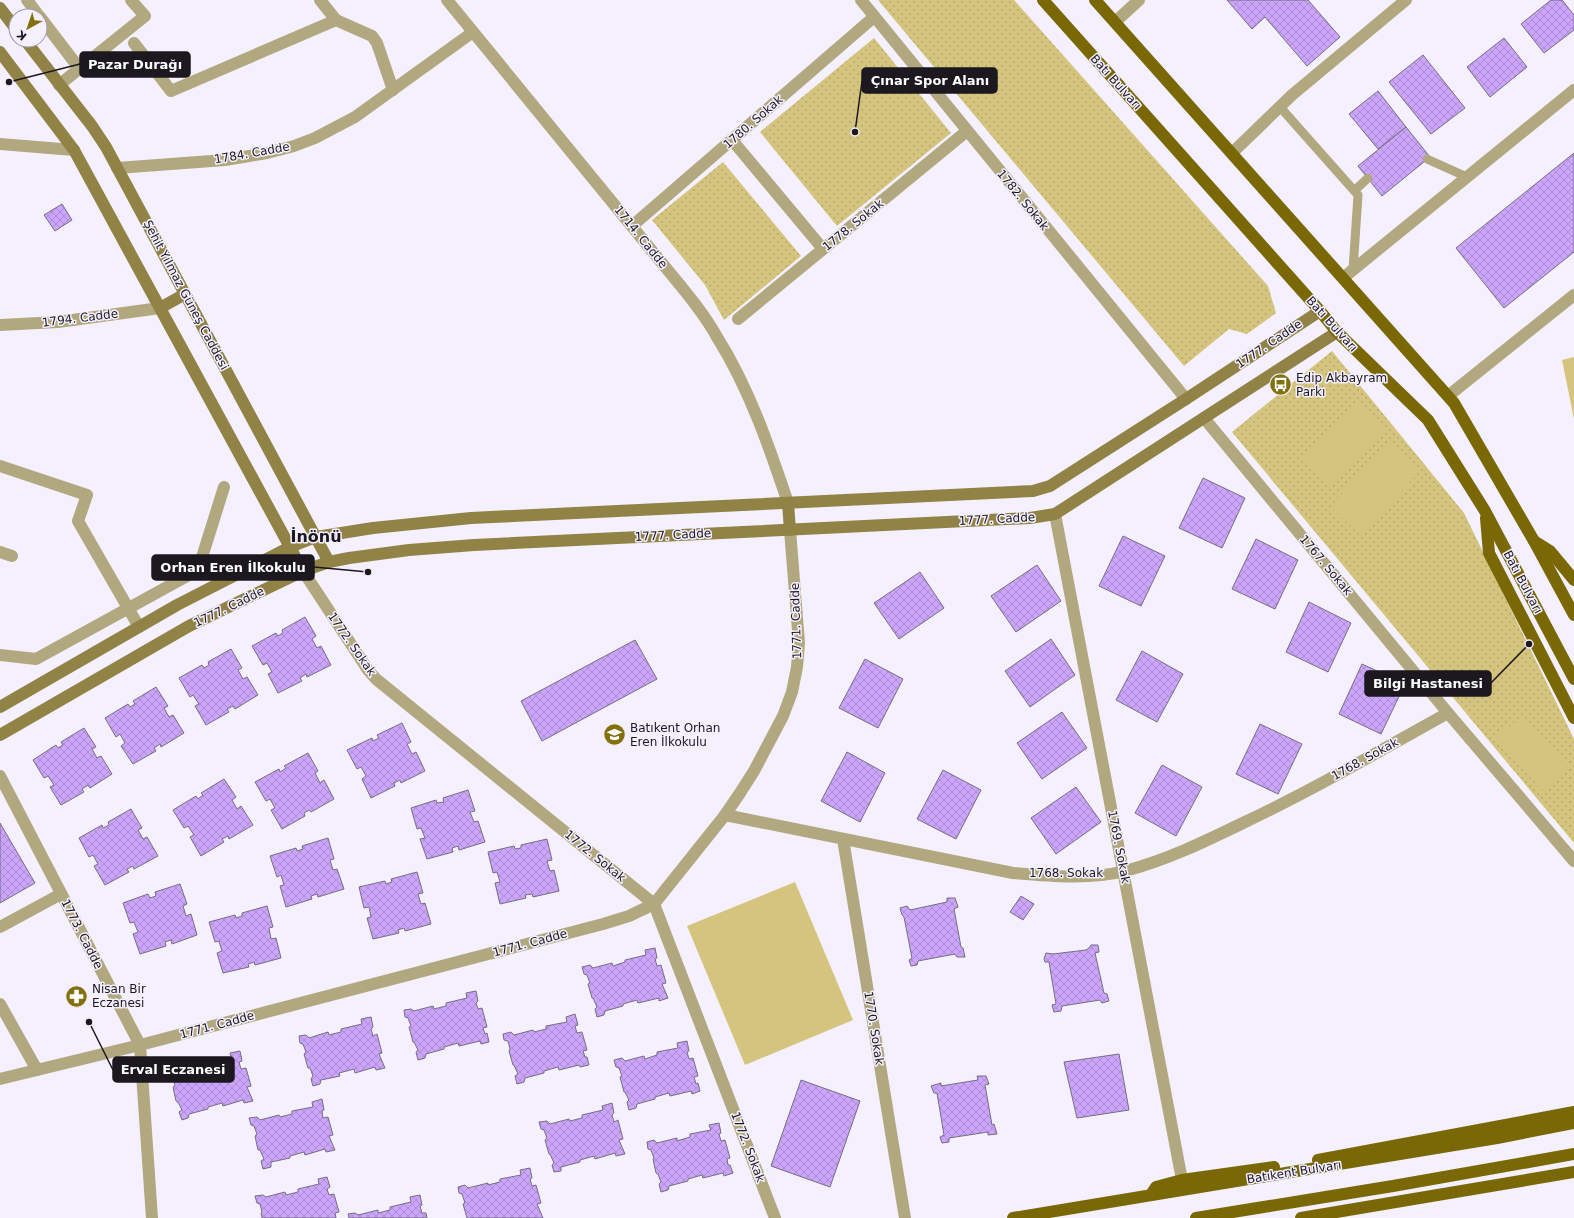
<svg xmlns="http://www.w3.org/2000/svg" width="1574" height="1218" font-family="'DejaVu Sans',sans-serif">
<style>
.green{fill:url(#green-dots)}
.pitch{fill:#d4c47d}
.building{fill:url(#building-cross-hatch);stroke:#756d80}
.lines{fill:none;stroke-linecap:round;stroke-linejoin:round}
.service{stroke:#b1a880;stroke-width:9}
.minor{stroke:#b1a880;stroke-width:12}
.tertiary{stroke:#b1a880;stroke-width:12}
.secondary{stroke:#918345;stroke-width:12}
.primary{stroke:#7a6807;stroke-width:12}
.labels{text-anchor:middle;stroke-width:3;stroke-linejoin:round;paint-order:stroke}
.street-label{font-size:12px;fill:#1b181f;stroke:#f5f0fd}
.poi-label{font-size:12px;fill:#1b181f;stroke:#f5f0fd;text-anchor:start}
.district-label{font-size:16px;font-weight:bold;fill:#1b181f;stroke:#f5f0fd}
.leader{fill:none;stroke:#1b181f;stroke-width:1.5}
.callout-dot{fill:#1b181f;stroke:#f5f0fd;stroke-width:1.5}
.callout{fill:#1b181f;stroke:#1b181f;stroke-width:1.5}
.callout-label{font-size:13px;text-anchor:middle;font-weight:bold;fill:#fff}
</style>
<defs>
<pattern id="green-dots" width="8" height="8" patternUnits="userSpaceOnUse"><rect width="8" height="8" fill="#d4c47d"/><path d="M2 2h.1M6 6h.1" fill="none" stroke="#b5a86c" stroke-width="1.8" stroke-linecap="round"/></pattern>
<pattern id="building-cross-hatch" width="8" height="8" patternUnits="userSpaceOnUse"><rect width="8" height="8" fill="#cba5fa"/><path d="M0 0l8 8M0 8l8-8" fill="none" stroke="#ae8dd6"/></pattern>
</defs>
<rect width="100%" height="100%" fill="#f5f0fd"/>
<g class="green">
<polygon points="878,0 1014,0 1268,286 1276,313 1247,334 1229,329 1184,366"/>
<polygon points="874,38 951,133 837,226 760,132"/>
<polygon points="723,162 801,256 724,320 705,285 652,220"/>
<polygon points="1332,351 1464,513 1574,739 1574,843 1232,432"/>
</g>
<g class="pitch">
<polygon points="1574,357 1574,419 1562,360"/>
<polygon points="1356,401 1385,428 1330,487 1301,460"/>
<polygon points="1389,441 1421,470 1361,536 1330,507"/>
<polygon points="1523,715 1568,768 1542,791 1497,737"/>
<polygon points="795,882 853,1020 745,1065 687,926"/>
</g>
<g class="building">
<polygon points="1227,0 1308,0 1340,37 1307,66 1265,17 1252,29"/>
<polygon points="1551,0 1562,0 1574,15 1574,30 1544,53 1521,24"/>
<polygon points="1504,38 1527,67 1490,97 1467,67"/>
<polygon points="1423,55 1465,108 1431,134 1389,82"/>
<polygon points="1378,91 1406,127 1378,149 1349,114"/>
<polygon points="1406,127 1430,157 1382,196 1358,166"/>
<polygon points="1574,153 1574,252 1504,308 1456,248"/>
<polygon points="62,204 72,220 55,231 44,215"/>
<polygon points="1203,478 1245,498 1222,548 1179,528"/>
<polygon points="1123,536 1165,556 1141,606 1099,586"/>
<polygon points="1256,539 1298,560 1275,609 1232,589"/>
<polygon points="1037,565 1061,601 1016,632 991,596"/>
<polygon points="920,572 944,608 899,639 874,603"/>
<polygon points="1309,602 1351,623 1328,672 1286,652"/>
<polygon points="305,617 316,636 312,639 317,648 321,646 331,665 307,677 306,674 300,678 302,681 278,693 268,674 272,672 267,663 263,665 252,646 276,633 278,636 283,633 282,630"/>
<polygon points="1051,639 1075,675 1030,707 1005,671"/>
<polygon points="635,640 657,679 542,741 521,701"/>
<polygon points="231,649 242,668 238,670 243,679 247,677 258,695 235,709 233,706 227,709 229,712 206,725 195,706 199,704 193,695 190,697 179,678 202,665 204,668 209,665 208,662"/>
<polygon points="1142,651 1183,674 1157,722 1116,700"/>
<polygon points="865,659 903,679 878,728 839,708"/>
<polygon points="1362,664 1405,684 1381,734 1339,714"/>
<polygon points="156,687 168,706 164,708 169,717 173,715 184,733 161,747 160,744 154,748 156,751 133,764 121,746 125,743 120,734 116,737 105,718 128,704 130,707 135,704 133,701"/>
<polygon points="1062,712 1087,748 1042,779 1017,743"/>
<polygon points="402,723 411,742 407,744 412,754 416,752 425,771 401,783 400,780 394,783 395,786 371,798 362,779 366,776 361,767 357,769 347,750 372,738 373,741 379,738 377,735"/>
<polygon points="1260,724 1302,744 1278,794 1236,774"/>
<polygon points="84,728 96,747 92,749 97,758 101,756 112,774 90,788 88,785 82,789 84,792 61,805 50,787 54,785 48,776 44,778 33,760 56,745 58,748 63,745 61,742"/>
<polygon points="847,752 885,773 860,822 821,801"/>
<polygon points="308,753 318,771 315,773 320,783 324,780 334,799 311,812 309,810 304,813 305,816 282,829 271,810 275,808 270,799 266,801 255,782 279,769 280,772 286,768 284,766"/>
<polygon points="1162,765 1202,787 1176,836 1135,813"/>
<polygon points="943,770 981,790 956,839 917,819"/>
<polygon points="224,779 236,797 232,800 237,809 241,806 253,825 229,839 228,836 222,839 224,842 201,856 190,837 194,835 188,826 184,828 173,810 196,796 198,799 203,795 201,793"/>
<polygon points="1076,787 1101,822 1056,854 1031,818"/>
<polygon points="468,790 475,811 470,812 474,822 478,821 485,842 459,850 458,846 452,848 453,852 427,859 420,839 425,838 421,828 417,829 411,808 436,800 437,803 444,802 443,798"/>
<polygon points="131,809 142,828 138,830 143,839 147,837 158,856 134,869 133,866 127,869 129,872 105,885 94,866 98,864 93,855 89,857 79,838 102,825 103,828 109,825 108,822"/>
<polygon points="0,823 35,883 0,903"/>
<polygon points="328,838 334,859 330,860 333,870 337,869 344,889 318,897 317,894 311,896 312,899 286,907 280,886 284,885 281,875 277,877 270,856 296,848 297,851 303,849 302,846"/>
<polygon points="547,839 552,860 547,861 550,871 554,870 559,891 533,897 532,894 525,895 526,898 500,904 495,883 500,882 497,872 493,873 488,852 514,846 515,849 521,848 521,845"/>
<polygon points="417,872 423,893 418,894 421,904 425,903 431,924 405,931 404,928 398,930 399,933 373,939 367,918 371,917 369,907 364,908 359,887 385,881 386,884 392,882 391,879"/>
<polygon points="180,884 187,904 183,906 186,916 191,914 197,935 172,944 171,940 165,942 166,946 140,954 133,934 138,932 134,922 130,923 123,903 148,894 150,898 156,896 155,892"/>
<polygon points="1021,896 1034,904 1023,920 1010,912"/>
<polygon points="947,898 955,898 958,907 954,909 961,947 963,948 965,957 957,957 955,954 918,961 917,965 911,966 909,960 912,958 904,917 902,915 900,908 907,906 910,910 947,902"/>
<polygon points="267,906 273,927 269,928 271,939 276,938 281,958 255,965 254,962 248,964 249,967 223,973 217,953 222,951 219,941 215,942 209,922 235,915 236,918 242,916 242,913"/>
<polygon points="1091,945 1098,945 1099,952 1095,953 1104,993 1107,994 1109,1001 1102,1003 1100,1000 1062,1006 1061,1011 1054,1012 1052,1005 1056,1004 1049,962 1045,962 1044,959 1046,953 1053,954 1086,950 1089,948"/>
<polygon points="655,948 657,958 655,959 657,966 661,965 666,983 662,984 668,998 659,1001 659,998 638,1003 637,1000 623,1004 623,1006 605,1011 604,1015 597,1017 595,1009 597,1007 593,998 592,998 588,984 590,983 587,975 584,974 582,967 590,965 593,968 612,963 613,966 625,962 625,960 646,955 645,950"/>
<polygon points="476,991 478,1001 476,1003 478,1009 482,1008 487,1027 483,1028 485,1034 487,1033 489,1042 481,1044 480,1041 459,1046 458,1043 444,1047 444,1049 426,1054 425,1058 418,1060 416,1052 418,1050 414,1042 413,1042 409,1027 411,1026 408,1018 405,1017 404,1010 411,1009 414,1011 433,1006 434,1009 446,1006 446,1003 467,998 466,993"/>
<polygon points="575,1014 578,1025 575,1026 577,1033 582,1032 587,1050 583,1051 585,1057 587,1057 589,1065 580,1067 579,1065 559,1070 558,1067 544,1071 544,1073 525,1078 524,1082 517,1084 515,1076 518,1074 514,1065 513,1065 509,1051 510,1049 508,1041 504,1040 503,1034 511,1032 514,1035 533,1030 534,1032 546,1029 546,1026 567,1022 566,1017"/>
<polygon points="371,1017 373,1027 371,1029 373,1036 377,1034 382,1053 379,1054 385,1068 376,1070 375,1067 355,1073 354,1069 339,1073 340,1076 321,1080 320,1084 313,1086 311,1079 313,1076 310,1068 308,1068 304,1054 306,1052 303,1044 300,1043 299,1036 306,1035 309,1038 328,1032 329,1035 341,1032 341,1029 362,1024 361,1019"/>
<polygon points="687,1041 689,1051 687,1052 689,1059 693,1058 698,1076 694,1077 696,1084 698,1083 700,1091 692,1094 691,1091 670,1096 669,1093 655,1097 655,1099 637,1104 636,1108 629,1110 627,1102 629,1100 625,1092 624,1092 620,1077 622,1076 619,1068 616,1067 614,1060 622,1058 625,1061 644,1056 645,1059 657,1055 657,1052 678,1048 677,1043"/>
<polygon points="240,1051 242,1061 239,1062 241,1069 246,1068 251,1086 247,1087 253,1101 244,1103 243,1100 223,1106 222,1103 208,1107 208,1109 189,1114 188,1118 182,1120 179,1112 182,1110 178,1102 176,1101 173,1087 175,1085 172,1077 169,1076 167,1070 175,1068 178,1071 197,1066 198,1068 210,1065 210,1062 231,1058 230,1053"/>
<polygon points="1119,1054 1129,1110 1077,1118 1064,1062"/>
<polygon points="977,1076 986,1076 989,1084 985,1085 992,1125 994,1124 997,1134 988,1135 988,1132 949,1138 949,1142 942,1143 940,1137 944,1135 937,1093 934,1093 931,1086 941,1083 941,1086 978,1080"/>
<polygon points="801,1080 860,1101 830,1187 771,1166"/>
<polygon points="322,1099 324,1110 322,1111 323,1118 328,1117 333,1135 329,1136 335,1150 326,1152 325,1149 305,1155 304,1152 290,1156 290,1158 271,1162 271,1167 263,1169 261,1161 264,1159 260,1150 258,1150 255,1136 257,1134 254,1126 251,1125 249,1118 257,1117 260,1120 279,1115 280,1117 292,1114 292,1111 313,1107 312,1102"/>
<polygon points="612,1103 614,1113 612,1115 614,1122 618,1120 623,1139 619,1140 625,1154 616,1156 615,1153 595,1159 594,1156 580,1160 580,1162 561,1167 561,1171 554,1172 552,1165 554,1163 550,1154 549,1154 545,1140 547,1138 544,1130 541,1129 539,1122 547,1121 550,1124 569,1119 570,1121 582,1118 582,1115 603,1110 602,1106"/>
<polygon points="719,1123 721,1133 719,1134 721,1141 725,1140 730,1158 727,1159 728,1165 730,1165 733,1173 724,1176 723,1173 703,1178 702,1175 688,1179 688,1181 669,1186 668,1190 661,1192 659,1184 661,1182 658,1174 656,1173 653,1159 654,1158 651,1150 648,1149 647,1142 654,1140 657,1143 677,1138 677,1141 690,1137 690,1134 711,1130 709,1125"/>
<polygon points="530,1168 532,1178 530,1179 532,1186 536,1185 541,1203 537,1204 543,1218 467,1218 463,1204 465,1203 462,1194 459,1193 458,1187 465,1185 468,1188 488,1183 488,1185 500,1182 500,1179 521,1175 520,1170"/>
<polygon points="327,1177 330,1187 327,1189 329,1195 334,1194 339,1212 335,1213 336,1218 262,1218 261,1213 262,1212 260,1204 257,1203 255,1196 263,1195 266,1197 285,1192 286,1195 298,1192 298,1189 319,1184 318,1179"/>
<polygon points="420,1195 422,1205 420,1206 422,1213 426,1213 427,1218 349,1218 348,1214 355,1213 358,1215 378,1210 378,1213 390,1210 390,1207 411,1202 410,1197"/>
</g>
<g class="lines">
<g class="service">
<polyline points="1280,107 1358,195 1353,270"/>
<polyline points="1427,159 1467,177"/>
<polyline points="1355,190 1368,178"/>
</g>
<g class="minor">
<polyline points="27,0 39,16"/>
<polyline points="320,0 336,20 372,36 377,43 393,90"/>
<polyline points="861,0 1186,399"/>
<polyline points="40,17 79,68"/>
<polyline points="1115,22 1139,0"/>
<polyline points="134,43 171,91 336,20"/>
<polyline points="59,85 145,16 131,0"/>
<polyline points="732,140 823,249"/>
<polyline points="1232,153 1292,95 1406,0"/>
<polyline points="632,226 874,17"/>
<polyline points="1343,278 1574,90"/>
<polyline points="738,319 967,131"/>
<polyline points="1448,396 1574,295"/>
<polyline points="1204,418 1448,713 1574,861"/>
<polyline points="0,466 87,495 78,521 139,627"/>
<polyline points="1055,514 1182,1180"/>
<polyline points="0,552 12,556"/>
<polyline points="303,571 368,670 376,679 654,904 775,1218"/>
<polyline points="0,655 36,659 198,570 224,487"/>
<path d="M725 815 1013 873C1048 876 1090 880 1125 871 1167 860 1206 841 1245 822 1315 789 1381 750 1448 713"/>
<polyline points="843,839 905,1218"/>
<polyline points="0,927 61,894"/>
<polyline points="0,1004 37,1070"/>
</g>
<g class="tertiary">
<path d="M447 0 666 268C684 290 703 312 717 337 749 388 769 446 788 503"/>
<polyline points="0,144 74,150"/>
<polyline points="117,168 225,160 267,153 294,146 315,138 355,117 473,32"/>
<polyline points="0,325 58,322 160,308"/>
<polyline points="0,776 140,1045 152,1218"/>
<polyline points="0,1079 140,1045 603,924 629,916 654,904 725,815 740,793 754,771 783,716 792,692 797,667 799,643 790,530"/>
</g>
<g class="secondary">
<polyline points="0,8 16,29"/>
<polyline points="25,40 92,126 106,147 329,562"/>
<polyline points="0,52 74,150 303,571"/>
<polyline points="160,308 185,294"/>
<polyline points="788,503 790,530"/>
<polyline points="0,707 177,605 290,547 316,537 373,528 471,518 1033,491 1050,486 1186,399 1320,311"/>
<polyline points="0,735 189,626 303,571 329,562 349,558 409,550 474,545 1030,518 1055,514 1337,332"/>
</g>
<g class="primary">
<polyline points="1043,0 1320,311 1337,332 1428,420 1485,511 1574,679"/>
<polyline points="1095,0 1454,403 1534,541 1574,615"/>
<polyline points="1486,518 1489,553 1574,718"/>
<polyline points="1534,541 1550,551 1574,580"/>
<polyline points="1318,1160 1574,1112"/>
<polyline points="1152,1193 1156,1187 1182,1180 1274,1167"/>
<polyline points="1013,1218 1497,1138 1574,1123"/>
<polyline points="1196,1218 1393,1186 1574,1154"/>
<polyline points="1301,1218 1574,1172"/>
</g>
</g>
<defs>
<symbol id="bus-disc" viewBox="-11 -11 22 22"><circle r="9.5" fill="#826f0e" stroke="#f5f0fd"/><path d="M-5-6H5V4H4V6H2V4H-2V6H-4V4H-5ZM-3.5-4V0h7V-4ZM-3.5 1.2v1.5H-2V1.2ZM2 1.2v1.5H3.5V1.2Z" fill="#fff"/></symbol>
<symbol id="school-disc" viewBox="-11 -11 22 22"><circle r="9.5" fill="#826f0e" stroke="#f5f0fd"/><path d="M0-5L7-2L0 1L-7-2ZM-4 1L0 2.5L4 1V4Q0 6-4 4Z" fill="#fff"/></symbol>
<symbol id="pharmacy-disc" viewBox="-11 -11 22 22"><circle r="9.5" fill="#826f0e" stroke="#f5f0fd"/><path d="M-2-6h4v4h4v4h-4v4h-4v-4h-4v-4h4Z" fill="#fff"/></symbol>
</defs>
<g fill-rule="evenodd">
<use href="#bus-disc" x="1268" y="372" width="25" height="25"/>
<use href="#school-disc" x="602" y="722" width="25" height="25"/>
<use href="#pharmacy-disc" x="64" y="984" width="25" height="25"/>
</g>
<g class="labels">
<g class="street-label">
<text transform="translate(1116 82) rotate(48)" y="4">Batı Bulvarı</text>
<text transform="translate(753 122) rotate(-41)" y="4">1780. Sokak</text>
<text transform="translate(252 153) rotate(-10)" y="4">1784. Cadde</text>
<text transform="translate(1023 200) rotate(51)" y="4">1782. Sokak</text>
<text transform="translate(853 225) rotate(-39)" y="4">1778. Sokak</text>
<text transform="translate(641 237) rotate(51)" y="4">1714. Cadde</text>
<text transform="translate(186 295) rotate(62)" y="4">Şehit Yılmaz Güneş Caddesi</text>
<text transform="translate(80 318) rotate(-7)" y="4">1794. Cadde</text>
<text transform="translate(1332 324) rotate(48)" y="4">Batı Bulvarı</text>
<text transform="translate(1269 344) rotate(-34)" y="4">1777. Cadde</text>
<text transform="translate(997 519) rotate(-3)" y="4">1777. Cadde</text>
<text transform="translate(673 535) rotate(-3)" y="4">1777. Cadde</text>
<text transform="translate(1326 565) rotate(50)" y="4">1767. Sokak</text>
<text transform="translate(1523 582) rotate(62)" y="4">Batı Bulvarı</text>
<text transform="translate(229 607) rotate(-26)" y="4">1777. Cadde</text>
<text transform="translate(796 621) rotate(-92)" y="4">1771. Cadde</text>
<text transform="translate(352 644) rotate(55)" y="4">1772. Sokak</text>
<text transform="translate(1365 759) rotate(-29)" y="4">1768. Sokak</text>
<text transform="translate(1119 847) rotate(79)" y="4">1769. Sokak</text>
<text transform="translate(595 856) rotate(39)" y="4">1772. Sokak</text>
<text x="1066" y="877">1768. Sokak</text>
<text transform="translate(82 934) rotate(63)" y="4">1773. Cadde</text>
<text transform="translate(530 943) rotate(-15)" y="4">1771. Cadde</text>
<text transform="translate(217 1025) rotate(-15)" y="4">1771. Cadde</text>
<text transform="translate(874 1028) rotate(81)" y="4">1770. Sokak</text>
<text transform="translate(748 1147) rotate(69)" y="4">1772. Sokak</text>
<text transform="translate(1294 1172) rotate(-9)" y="4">Batıkent Bulvarı</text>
</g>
<g class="poi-label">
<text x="1296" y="382">Edip Akbayram<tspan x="1296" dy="14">Parkı</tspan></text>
<text x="630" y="732">Batıkent Orhan<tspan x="630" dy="14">Eren İlkokulu</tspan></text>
<text x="92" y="993">Nisan Bir<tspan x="92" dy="14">Eczanesi</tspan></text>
</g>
<g class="district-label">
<text x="316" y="542">İnönü</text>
</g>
</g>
<path class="leader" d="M9 82L80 64M855 132L862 81M368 572L314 567M1529 644L1491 683M89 1022L113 1070"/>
<g class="callout-dot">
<circle cx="9" cy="82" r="4"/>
<circle cx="855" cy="132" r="4"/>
<circle cx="368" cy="572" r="4"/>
<circle cx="1529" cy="644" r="4"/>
<circle cx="89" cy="1022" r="4"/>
</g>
<g class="callout">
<rect x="80" y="52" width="110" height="25" rx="4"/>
<rect x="862" y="68" width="135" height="25" rx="4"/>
<rect x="152" y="555" width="162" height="25" rx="4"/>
<rect x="1365" y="671" width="126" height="25" rx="4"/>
<rect x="113" y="1057" width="121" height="25" rx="4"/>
</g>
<g class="callout-label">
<text x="135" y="69">Pazar Durağı</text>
<text x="930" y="85">Çınar Spor Alanı</text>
<text x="233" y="572">Orhan Eren İlkokulu</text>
<text x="1428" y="688">Bilgi Hastanesi</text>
<text x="173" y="1074">Erval Eczanesi</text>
</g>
<g transform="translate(28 28) rotate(220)"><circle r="19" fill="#f5f0fd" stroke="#9e9aa4"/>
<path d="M0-3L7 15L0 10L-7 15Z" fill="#826f0e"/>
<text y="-6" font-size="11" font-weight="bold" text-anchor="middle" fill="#1b181f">K</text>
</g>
</svg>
